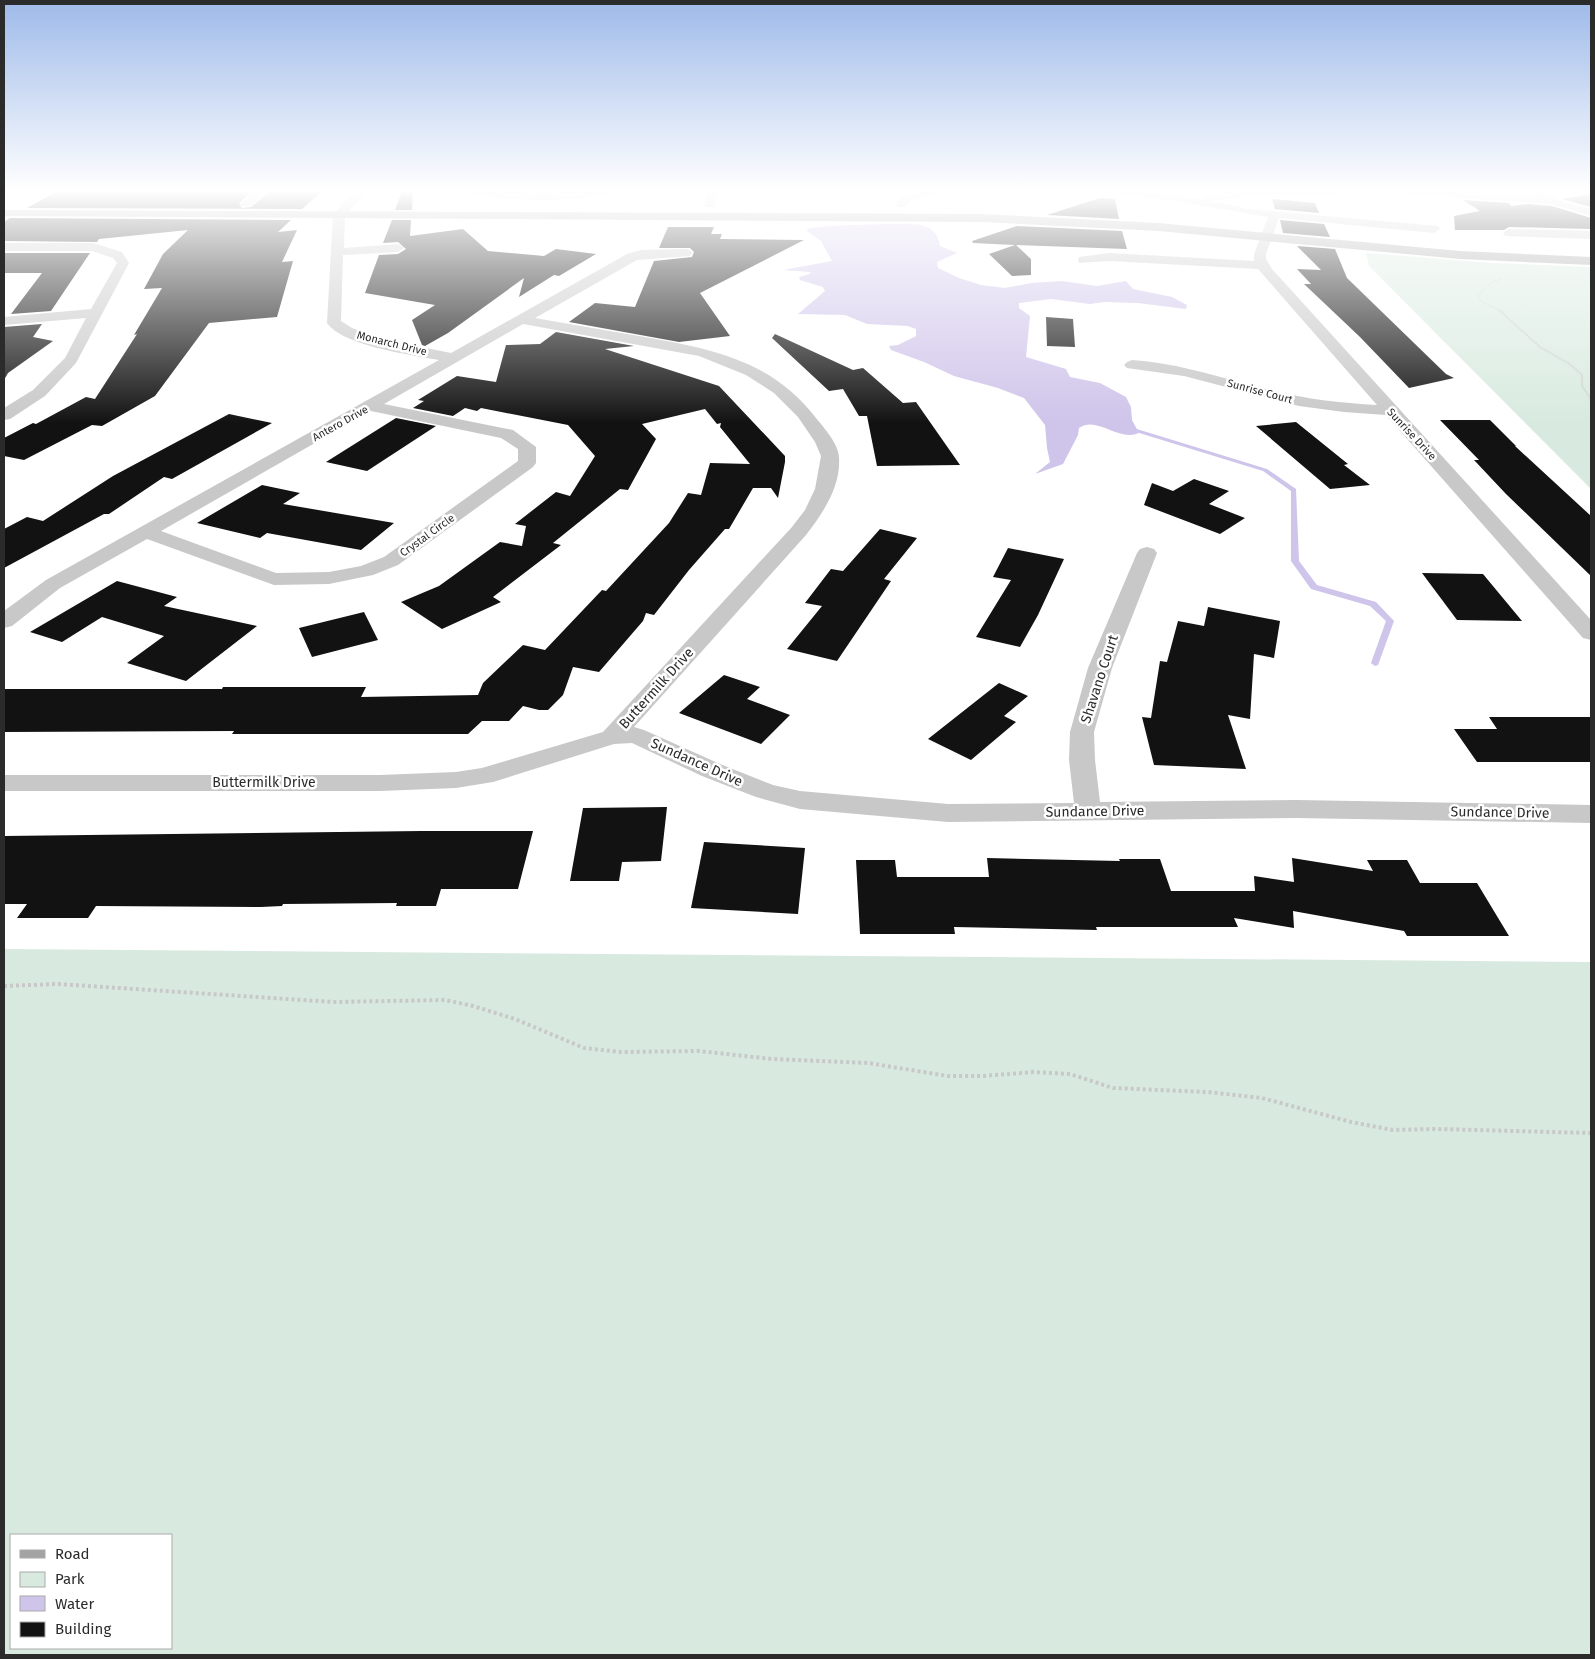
<svg xmlns="http://www.w3.org/2000/svg" width="1595" height="1659" font-family="'Fira Sans',sans-serif">
<style>
.green{fill:#d8eadf;fill-rule:evenodd}
.water{fill:#cfc4ea}
.lines{fill:none;stroke-linecap:round;stroke-linejoin:round}
.stream{fill:#cfc4ea;fill-rule:evenodd}
.building{fill:#121212}
.path-far2{stroke:#c8c8c8;stroke-width:1;stroke-dasharray:1 1;stroke-linecap:butt}
.path-far1{stroke:#c8c8c8;stroke-width:2;stroke-dasharray:1 1;stroke-linecap:butt}
.path{stroke:#c8c8c8;stroke-width:4;stroke-dasharray:3 3;stroke-linecap:butt}
.minor{fill:#c8c8c8;fill-rule:evenodd}
.major{fill:#a3a3a3;fill-rule:evenodd}
.labels{text-anchor:middle;stroke-width:5;stroke-linejoin:round;paint-order:stroke}
.far-street-label{font-size:11px;fill:#2b2b2b;stroke:#fff}
.street-label{font-size:14px;fill:#2b2b2b;stroke:#fff}
</style>
<rect width="100%" height="100%" fill="#fff"/>
<g class="green">
<polygon points="746,191 859,191 850,197 743,195"/>
<polygon points="1366,253 1493,263 1591,267 1591,489 1369,266"/>
<path d="M4 949 1591 962V1655H4ZM11 1535H171V1648H11Z"/>
</g>
<path class="water" d="M882 224C905 225 936 217 940 246L957 253 937 262 938 268 959 278 981 285 1005 288 1031 283 1062 281 1097 286 1126 281 1133 289 1172 297 1187 305 1186 309 1138 303 1104 302 1090 304 1051 299 1019 303V308L1030 316 1026 357 1066 369 1070 377 1100 383 1126 397 1131 407 1132 420 1139 433C1118 442 1097 415 1079 428L1078 435 1063 464 1035 474 1050 462 1047 448 1045 425 1024 398 998 388 954 376 924 362 891 350 889 346 898 345 916 336V329L908 326 867 324 845 315 798 314 825 291 823 287 800 280 799 277 810 274V272L783 270 832 261 821 241 806 230C813 225 869 225 882 224Z"/>
<g class="lines">
<polygon class="stream" points="1123,426 1127,426 1267,469 1296,489 1299,561 1317,585 1376,602 1394,621 1378,665 1375,666 1371,663 1386,621 1370,606 1311,589 1291,561 1291,491 1263,471 1123,428"/>
</g>
<g class="building">
<polygon points="58,191 253,191 239,203 242,208 251,207 271,191 322,191 302,209 27,208"/>
<polygon points="402,191 413,191 412,210 395,210"/>
<polygon points="1591,194 1591,207 1562,199"/>
<polygon points="1100,198 1115,199 1119,219 1047,215"/>
<polygon points="1272,199 1315,203 1319,213 1275,209"/>
<polygon points="1463,200 1509,203 1511,206 1527,204 1552,206 1591,218 1591,229 1509,227 1504,230 1455,230 1454,216 1480,211"/>
<polygon points="10,218 291,220 278,232 297,230 282,262 293,261 277,317 209,323 155,396 102,426 92,425 24,460 4,456 4,438 33,423 36,424 86,397 95,399 137,334 134,335 162,288 144,289 163,254 188,230 99,239 97,242 4,241 4,222"/>
<polygon points="392,220 411,220 410,236 463,229 488,251 544,256 556,249 596,254 559,276 554,275 519,297 524,278 448,333 425,346 422,345 412,320 435,305 365,293 379,255 398,254 406,249 398,242 383,243"/>
<polygon points="1280,220 1324,224 1330,237 1283,233"/>
<polygon points="1017,226 1122,231 1127,249 1016,245 1031,259 1031,275 1012,276 989,254 1015,245 973,243 972,241"/>
<polygon points="668,227 714,227 711,234 722,234 720,239 804,240 700,293 730,336 679,342 569,322 595,303 635,307 654,261 692,257 694,252 690,248 659,248"/>
<polygon points="1297,246 1335,249 1347,278 1446,374 1454,378 1409,388 1360,337 1304,284 1311,284 1297,269 1321,270"/>
<polygon points="4,253 90,253 51,311 11,314 42,273 4,273"/>
<polygon points="1046,317 1073,319 1075,347 1047,346"/>
<polygon points="42,324 33,337 53,341 8,373 4,380 4,327"/>
<polygon points="556,332 634,346 605,349 719,386 785,456 785,462 778,498 771,488 753,488 729,529 725,529 689,570 654,615 646,613 643,621 599,672 573,667 563,695 548,710 539,710 523,706 509,721 482,721 468,734 232,734 234,731 4,732 4,689 222,689 223,687 366,687 361,697 478,695 483,683 523,645 545,650 602,590 606,591 669,523 688,493 701,495 710,463 750,464 720,427 721,423 717,424 705,409 642,424 656,439 628,490 620,489 553,543 561,545 493,597 501,602 442,629 401,602 439,586 500,542 522,546 526,526 515,524 556,492 570,496 595,456 568,425 481,408 477,411 465,408 453,416 413,408 424,401 418,400 457,376 496,382 506,345 540,344"/>
<polygon points="775,334 853,370 863,368 903,403 916,402 960,465 877,466 867,416 859,416 843,389 829,391 772,338"/>
<polygon points="229,414 272,423 172,479 164,477 109,514 104,514 4,568 4,529 27,517 43,521 113,476"/>
<polygon points="396,418 436,426 367,471 326,462"/>
<polygon points="1440,420 1490,420 1516,446 1515,446 1591,516 1591,576 1506,494 1474,460 1479,460"/>
<polygon points="1296,422 1348,464 1344,465 1370,485 1330,489 1256,426"/>
<polygon points="1194,479 1229,491 1209,504 1245,518 1220,534 1144,505 1152,483 1173,491"/>
<polygon points="262,485 300,493 283,504 394,523 361,550 267,533 260,538 197,523"/>
<polygon points="880,529 917,538 884,579 891,581 837,661 787,649 822,606 805,603 831,569 843,571"/>
<polygon points="1008,548 1064,559 1038,615 1020,647 976,637 1011,580 993,577"/>
<polygon points="1422,573 1483,574 1522,621 1457,620"/>
<polygon points="117,581 177,597 164,606 257,626 186,681 127,663 164,636 102,617 62,642 30,632"/>
<polygon points="1208,607 1280,621 1274,658 1254,654 1250,719 1228,715 1246,769 1154,765 1142,717 1151,718 1160,661 1167,662 1178,621 1204,626"/>
<polygon points="364,612 378,640 312,657 299,628"/>
<polygon points="724,675 760,687 747,699 790,715 761,744 679,713"/>
<polygon points="999,683 1028,696 1004,716 1016,722 971,760 928,739"/>
<polygon points="1489,717 1591,717 1591,762 1477,762 1454,729 1497,729"/>
<polygon points="667,807 661,861 622,862 619,881 570,881 583,808"/>
<polygon points="422,831 533,831 518,889 441,889 436,906 396,906 397,903 283,904 282,906 261,907 96,906 88,918 17,918 27,904 4,904 4,836"/>
<polygon points="704,842 805,848 798,914 691,908"/>
<polygon points="987,858 1120,861 1119,859 1160,859 1171,891 1255,891 1254,876 1294,882 1292,858 1373,871 1367,860 1407,860 1420,883 1477,883 1509,936 1407,936 1404,931 1293,911 1294,928 1234,918 1238,927 1096,927 1097,930 954,927 955,934 860,934 856,860 895,860 897,877 989,877"/>
</g>
<g class="lines">
<polyline class="path-far2" points="1501,279 1491,283 1478,296 1481,301 1503,312"/>
<polyline class="path-far1" points="1500,311 1540,347 1571,365 1582,375 1582,386 1591,399"/>
<polyline class="path" points="4,986 58,984 333,1002 445,1000 473,1006 515,1019 584,1048 621,1052 699,1051 772,1059 868,1063 948,1076 984,1076 1033,1072 1070,1074 1113,1088 1208,1092 1262,1098 1351,1122 1393,1130 1436,1129 1591,1133"/>
<g class="minor">
<polygon points="256,191 269,191 250,206 242,206 240,204 242,202"/>
<path d="M355 191H367L345 215 344 248 398 244 404 248 398 252 343 255 341 321 352 328 382 339 451 353 627 254 641 250 686 249 690 250 692 253 690 256 637 260 535 318C569 324 604 330 639 336 708 348 771 359 816 418 824 428 838 443 839 457 841 487 823 513 806 535L634 727 644 730 720 764 773 785 800 791 948 804 1074 803 1069 760 1070 732 1088 668 1137 553 1140 549 1147 547 1154 549 1157 553 1112 668 1094 732 1095 760 1100 802 1297 800 1591 805V823L1297 818 948 822 800 809 756 797 702 776 632 743 614 744 493 782 456 788 380 791H4V775H380L456 772 482 768 603 732 792 527 805 510 815 489 821 456 815 442 798 417 774 393 746 375 699 356 523 324 384 404 513 430 536 447V463L533 467 398 565 373 575 329 584 274 585 147 539 60 588 12 626 4 628V611L46 580 439 360C412 355 343 346 327 323L333 214ZM371 411 501 438 518 449V461L384 557 361 566 329 572 276 573 161 531Z"/>
<path d="M466 191H617L615 193C581 202 502 202 468 193Z"/>
<polygon points="707,191 719,191 714,207 706,207 704,205"/>
<polygon points="924,191 942,191 940,193 909,201 906,207 898,207 896,205 900,197"/>
<path d="M1113 191H1144L1205 200 1203 198 1205 196 1227 191H1335L1334 194 1330 195H1254L1210 201 1249 209 1438 226 1440 229 1434 233 1279 218 1266 254V259L1272 269 1591 620V640L1583 638 1386 415 1344 412 1299 406 1184 376 1127 368 1124 365 1127 362 1132 360C1180 363 1224 379 1270 390 1305 399 1341 403 1377 405L1258 269 1109 261 1079 263 1078 260 1079 257 1109 253 1254 261V254L1268 217 1176 201 1119 194Z"/>
<polygon points="1404,191 1455,191 1537,196 1533,194 1532,191 1543,191 1564,202 1591,209 1591,216 1552,204 1410,194"/>
<polygon points="1509,229 1591,231 1591,239 1505,236 1503,233"/>
<polygon points="4,243 93,243 122,252 129,263 76,363 45,396 10,419 4,420 4,408 33,390 65,358 86,318 4,325 4,317 91,309 117,263 113,258 92,251 4,251"/>
</g>
<polygon class="major" points="4,210 983,214 1158,223 1460,251 1591,257 1591,265 1460,259 1158,231 983,222 4,216"/>
</g>
<linearGradient id="sky" x2="0" y2="1"><stop stop-color="#9ebae9"/><stop offset="0.45" stop-color="#fff"/><stop offset="1" stop-color="#fff" stop-opacity="0"/></linearGradient>
<rect width="1595" height="423" fill="url(#sky)"/>
<g class="labels">
<g class="far-street-label">
<text transform="translate(392 343) rotate(14)" y="4">Monarch Drive</text>
<text transform="translate(1260 391) rotate(15)" y="4">Sunrise Court</text>
<text transform="translate(340 423) rotate(-29)" y="4">Antero Drive</text>
<text transform="translate(1412 434) rotate(47)" y="4">Sunrise Drive</text>
<text transform="translate(427 535) rotate(-36)" y="4">Crystal Circle</text>
</g>
<g class="street-label">
<text transform="translate(1099 679) rotate(-72)" y="5">Shavano Court</text>
<text transform="translate(656 688) rotate(-48)" y="5">Buttermilk Drive</text>
<text transform="translate(697 762) rotate(24)" y="5">Sundance Drive</text>
<text x="264" y="787">Buttermilk Drive</text>
<text transform="translate(1095 811) rotate(-1)" y="5">Sundance Drive</text>
<text transform="translate(1500 812) rotate(1)" y="5">Sundance Drive</text>
</g>
</g>
<rect width="1595" height="1659" fill="none" stroke="#2b2b2b" stroke-width="10"/>
<rect x="10" y="1534" width="162" height="115" fill="#ffffff" stroke="#aaaaaa"/>
<rect x="20" y="1550" width="25" height="8" fill="#a3a3a3" stroke="#aaaaaa"/>
<text x="55" y="1559" font-size="15" fill="#2b2b2b">Road</text>
<rect x="20" y="1572" width="25" height="15" fill="#d8eadf" stroke="#aaaaaa"/>
<text x="55" y="1584" font-size="15" fill="#2b2b2b">Park</text>
<rect x="20" y="1596" width="25" height="15" fill="#cfc4ea" stroke="#aaaaaa"/>
<text x="55" y="1609" font-size="15" fill="#2b2b2b">Water</text>
<rect x="20" y="1622" width="25" height="15" fill="#121212" stroke="#aaaaaa"/>
<text x="55" y="1634" font-size="15" fill="#2b2b2b">Building</text>
</svg>
